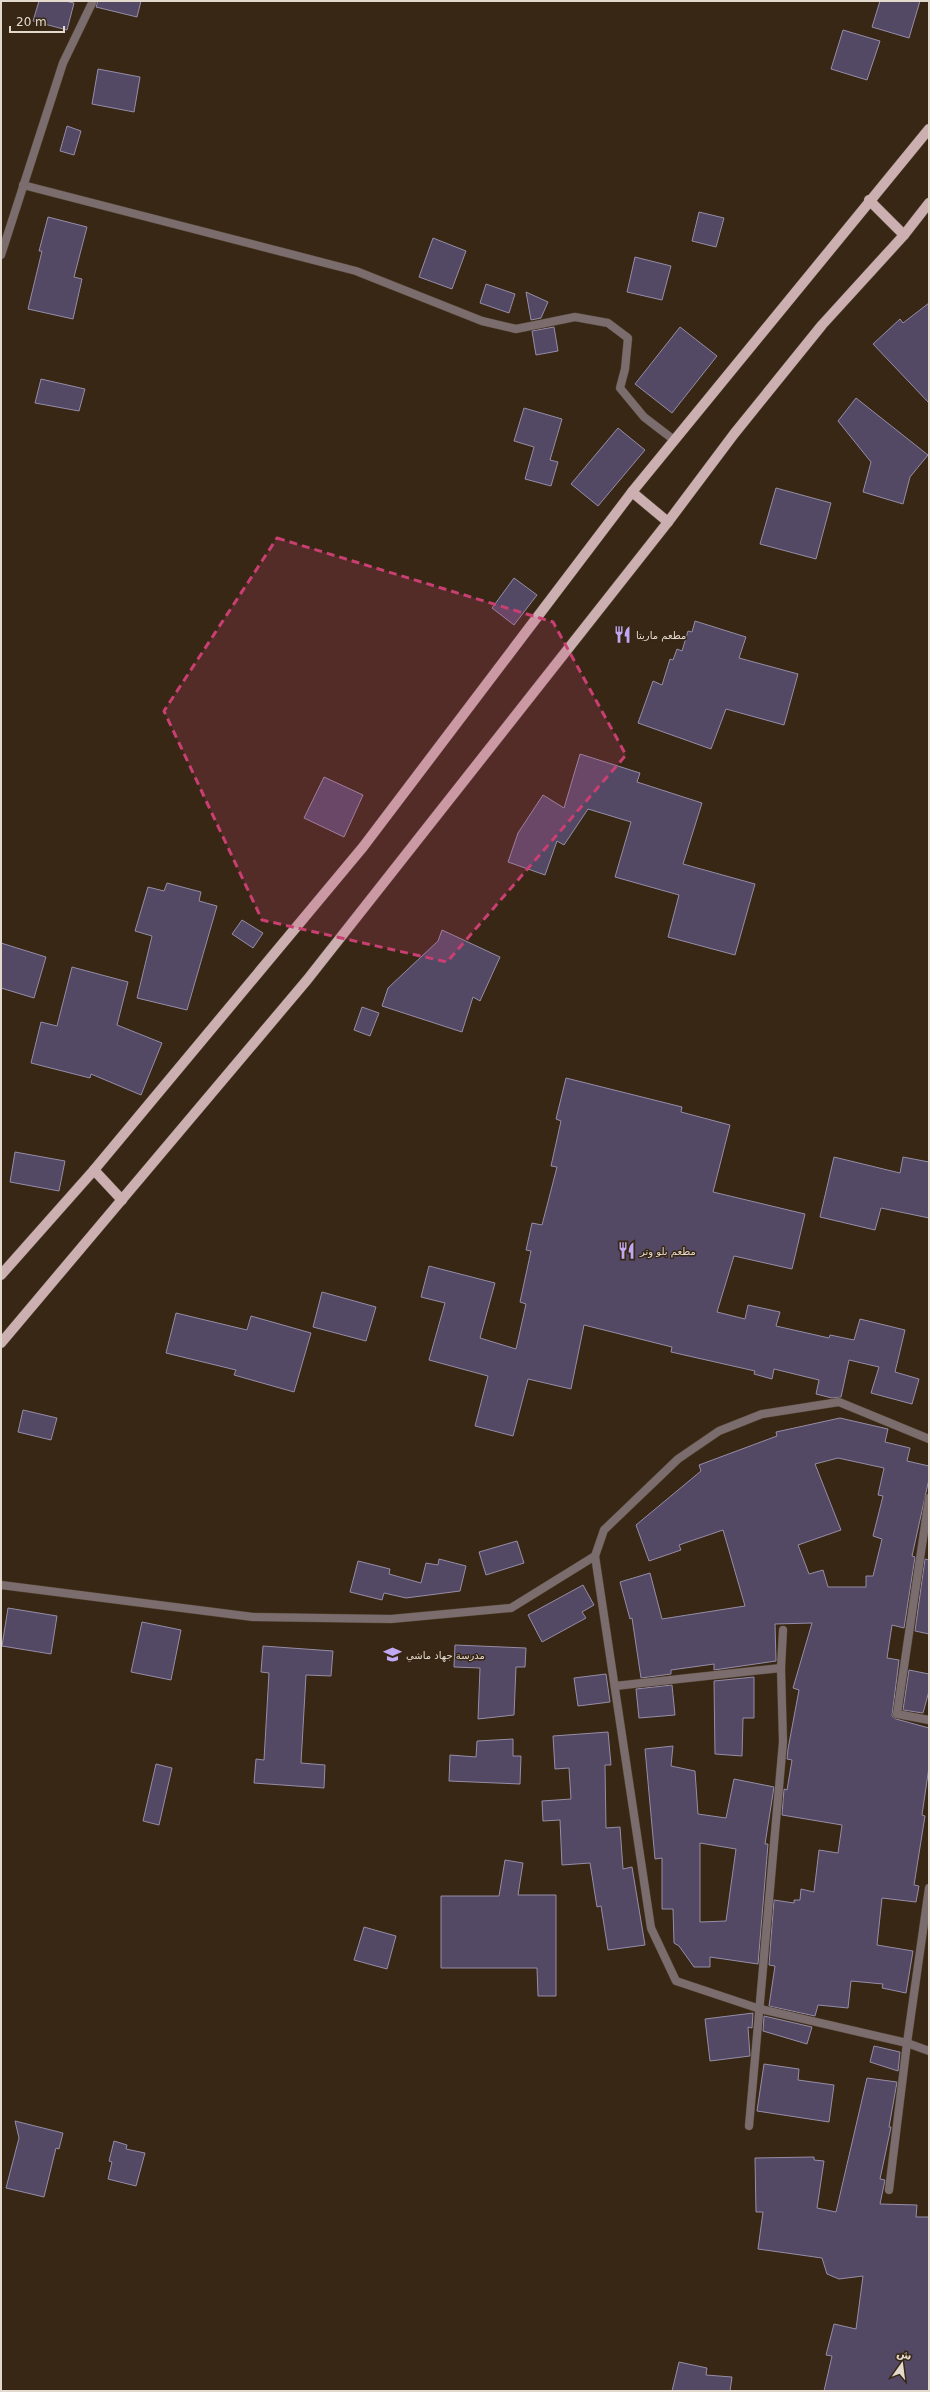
<svg xmlns="http://www.w3.org/2000/svg" width="930" height="2392" font-family="'DejaVu Sans',Vazirmatn,sans-serif">
<style>
.building{fill:#534965;stroke:#968da7;fill-rule:evenodd}
.lines{fill:none;stroke-linecap:round;stroke-linejoin:round}
.street-casing{stroke:#534332;stroke-width:9}
.primary-casing{stroke:#534332;stroke-width:11}
.street{stroke:#7b6d6e;stroke-width:8}
.primary{stroke:#cbafb1;stroke-width:10}
.marked{fill:#c93f72;fill-opacity:0.2;stroke:#c93f72;stroke-width:3;stroke-dasharray:8 5;stroke-linejoin:round}
.labels{text-anchor:middle;stroke-width:3;stroke-linejoin:round;paint-order:stroke}
.poi-label{font-size:10px;fill:#e4d9cd;stroke:#372714;text-anchor:start}
</style>
<rect width="100%" height="100%" fill="#372714"/>
<g class="building">
<polygon points="39,1 65,1 74,3 67,30 33,21"/>
<polygon points="98,1 141,1 137,17 96,7"/>
<polygon points="880,1 920,1 909,38 872,27"/>
<polygon points="843,30 880,41 867,80 831,69"/>
<polygon points="98,69 140,77 134,112 92,104"/>
<polygon points="67,126 81,131 74,155 60,151"/>
<polygon points="699,212 724,218 716,247 692,241"/>
<polygon points="48,217 87,227 74,277 82,279 73,319 28,309 42,251 39,251"/>
<polygon points="433,238 466,251 452,289 419,277"/>
<polygon points="635,257 671,266 662,300 627,292"/>
<polygon points="486,284 515,294 509,313 480,303"/>
<polygon points="526,292 548,302 541,318 531,320"/>
<polygon points="929,303 929,403 873,344 900,319 903,323"/>
<polygon points="554,327 558,351 536,355 532,331"/>
<polygon points="680,327 717,356 672,413 635,384"/>
<polygon points="41,379 85,389 79,411 35,403"/>
<polygon points="856,398 928,455 910,477 903,504 863,492 871,462 838,421"/>
<polygon points="524,408 562,419 550,460 558,462 551,486 525,479 534,447 514,441"/>
<polygon points="618,428 645,450 598,506 571,484"/>
<polygon points="776,488 831,503 816,559 760,544"/>
<polygon points="514,578 537,595 514,625 492,608"/>
<polygon points="695,621 746,637 739,658 798,674 784,725 726,709 711,749 638,723 653,681 662,685 670,659 673,660 677,649 682,651 688,631 692,632"/>
<polygon points="580,754 640,773 637,782 702,803 683,864 755,884 735,955 668,937 679,895 615,877 631,822 588,809 564,845 557,841 545,875 508,862 518,833 543,795 564,808"/>
<polygon points="324,777 363,795 344,837 304,818"/>
<polygon points="167,883 201,892 199,901 217,906 187,1010 137,998 152,936 135,931 148,887 164,891"/>
<polygon points="242,920 263,933 253,948 232,934"/>
<polygon points="442,930 500,957 480,1001 473,997 462,1032 382,1006 388,988 438,941"/>
<polygon points="1,943 46,957 34,998 1,988"/>
<polygon points="72,967 128,982 117,1025 162,1043 141,1095 91,1074 90,1078 31,1063 41,1022 57,1026"/>
<polygon points="362,1007 379,1013 370,1036 354,1030"/>
<polygon points="566,1078 682,1107 681,1112 730,1125 713,1192 805,1214 792,1269 734,1256 717,1312 745,1319 748,1305 780,1312 776,1326 829,1338 830,1335 854,1340 860,1319 905,1330 895,1372 919,1379 912,1404 871,1393 879,1367 849,1360 841,1397 832,1398 816,1394 819,1380 774,1369 772,1379 754,1374 755,1371 671,1352 672,1347 584,1325 571,1389 528,1379 513,1436 475,1426 488,1376 429,1360 445,1303 421,1297 429,1266 495,1283 480,1338 516,1349 526,1304 520,1302 531,1251 526,1250 532,1223 542,1225 557,1167 551,1166 561,1121 556,1119"/>
<polygon points="15,1152 65,1161 59,1191 10,1182"/>
<polygon points="834,1157 900,1173 903,1157 929,1162 929,1218 881,1208 875,1230 820,1217"/>
<polygon points="322,1292 376,1307 366,1341 313,1327"/>
<polygon points="176,1313 247,1330 251,1316 311,1333 294,1392 234,1375 236,1370 166,1353"/>
<polygon points="23,1410 57,1418 51,1440 18,1432"/>
<path d="M840 1418 888 1429 885 1442 910 1448 907 1461 929 1466V1479L912 1556 915 1557 904 1628 892 1625 887 1658 899 1660 892 1716 896 1719 929 1728V1767L922 1815 925 1816 914 1885 919 1886 916 1902 882 1898 877 1945 913 1951 906 1993 882 1988 883 1984 851 1981 848 2008 818 2005 815 2016 769 2006 775 1966 769 1965 774 1900 794 1903V1900H800L801 1889 814 1892 819 1850 838 1853 842 1825 782 1815 784 1789 787 1790 792 1760 787 1759 788 1749 799 1690 793 1688 812 1623 775 1624 776 1661 714 1670V1664L671 1670V1674L641 1678 632 1618 630 1619 620 1582 650 1573 662 1619 745 1606 723 1530 679 1545 681 1550 649 1561 636 1525 701 1471 699 1465 777 1436 776 1432ZM838 1458 884 1468 878 1495 883 1496 873 1536 882 1539 873 1576H866V1587H828L823 1570 809 1574 798 1545 841 1530 815 1464Z"/>
<polygon points="517,1541 524,1563 486,1575 479,1552"/>
<polygon points="439,1559 466,1566 460,1591 406,1598 384,1593 382,1600 350,1592 358,1561 390,1569 389,1574 421,1583 426,1563 438,1565"/>
<polygon points="925,1559 929,1560 929,1634 915,1631"/>
<polygon points="583,1585 594,1605 582,1612 586,1618 542,1642 528,1615"/>
<polygon points="8,1608 57,1616 51,1654 2,1646"/>
<polygon points="142,1622 181,1630 171,1680 131,1672"/>
<polygon points="455,1645 526,1648 525,1667 516,1667 514,1715 478,1719 480,1668 454,1667"/>
<polygon points="263,1646 333,1651 331,1676 306,1675 301,1763 325,1765 324,1788 254,1783 256,1759 264,1760 269,1673 261,1672"/>
<polygon points="909,1670 929,1674 929,1691 923,1713 903,1710"/>
<polygon points="606,1674 610,1702 578,1706 574,1678"/>
<polygon points="754,1677 754,1718 743,1718 742,1756 715,1754 714,1681"/>
<polygon points="672,1685 675,1715 639,1718 636,1689"/>
<polygon points="608,1732 611,1765 605,1765 606,1828 620,1827 623,1869 632,1867 645,1945 608,1950 601,1906 597,1907 590,1863 562,1865 560,1820 543,1821 542,1801 571,1799 569,1768 555,1769 553,1736"/>
<polygon points="513,1739 513,1756 521,1756 520,1784 449,1781 450,1755 476,1757 477,1741"/>
<path d="M673 1746 671 1766 695 1771 698 1814 726 1818 734 1779 774 1787 765 1844H768L758 1964 710 1957V1967H694L679 1946 674 1943 673 1909H662V1858L655 1859 645 1749ZM700 1843 736 1849 726 1921 700 1922Z"/>
<polygon points="156,1764 172,1768 159,1825 143,1821"/>
<polygon points="505,1860 523,1863 518,1895 556,1895 556,1996 538,1996 537,1968 441,1968 441,1896 499,1896"/>
<polygon points="364,1927 396,1936 387,1969 354,1960"/>
<polygon points="753,2013 752,2028 748,2027 750,2056 710,2061 705,2019"/>
<polygon points="764,2016 812,2027 807,2044 763,2031"/>
<polygon points="874,2046 900,2052 898,2071 870,2062"/>
<polygon points="764,2064 799,2069 798,2080 834,2085 829,2122 757,2111"/>
<polygon points="867,2078 897,2082 889,2127 891,2127 880,2179 885,2180 880,2204 917,2205 916,2217 929,2217 929,2391 824,2391 832,2356 826,2355 834,2324 856,2329 863,2276 839,2279 827,2274 822,2258 758,2249 763,2212 756,2212 755,2158 814,2157 814,2160 824,2161 817,2208 836,2212"/>
<polygon points="15,2121 63,2133 59,2149 56,2148 44,2197 6,2188 19,2138"/>
<polygon points="114,2141 127,2145 126,2149 145,2153 136,2186 108,2179 112,2162 109,2161"/>
<polygon points="679,2362 707,2368 706,2375 732,2377 730,2391 672,2391"/>
</g>
<g class="lines">
<defs>
<g id="street">
<polyline points="23,185 356,271 482,321 516,329 575,317 608,323 628,338 625,369 620,388 644,417 674,440"/>
<polyline points="1,255 63,63 93,1"/>
<polyline points="929,1498 897,1714 929,1720"/>
<polyline points="595,1556 651,1928 676,1981 760,2009 907,2043 929,2051"/>
<polyline points="1,1585 253,1617 391,1619 511,1608 595,1556 604,1530 678,1459 719,1431 762,1414 839,1402 929,1439"/>
<polyline points="615,1686 781,1668"/>
<polyline points="749,2126 783,1742 781,1668 783,1630"/>
<polyline points="889,2190 907,2043 929,1888"/>
</g>
<g id="primary">
<polyline points="869,200 904,235"/>
<polyline points="632,492 668,522"/>
<polyline points="94,1170 122,1200"/>
<polyline points="1,1275 94,1170 363,847 632,492 929,129"/>
<polyline points="1,1343 307,980 668,522 734,434 822,325 904,235 929,203"/>
</g>
</defs>
<use href="#street" class="street-casing"/>
<use href="#primary" class="primary-casing"/>
<use href="#street" class="street"/>
<use href="#primary" class="primary"/>
</g>
<path class="marked" d="M277 538 553 622 626 755 447 962 262 920 164 711Z"/>
<defs>
<symbol id="restaurant-bare" viewBox="-9 -9 18 18"><path d="M-5-6h1v4h1v-4h1v4h1v-4h1v5L-1.5 .5V6h-2V.5L-5-1ZM5-6V6H3V1.5H1.5Q1.5-4 5-6Z" fill="#c1a8f3" stroke="#372714" stroke-width="2.5" paint-order="stroke"/></symbol>
<symbol id="school-bare" viewBox="-9 -9 18 18"><path d="M0-5L7-2L0 1L-7-2ZM-4 1L0 2.5L4 1V4Q0 6-4 4Z" fill="#c1a8f3" stroke="#372714" stroke-width="2.5" paint-order="stroke"/></symbol>
</defs>
<g fill-rule="evenodd">
<use href="#restaurant-bare" x="610" y="622" width="25" height="25"/>
<use href="#restaurant-bare" x="614" y="1238" width="25" height="25"/>
<use href="#school-bare" x="380" y="1642" width="25" height="25"/>
</g>
<g class="labels">
<g class="poi-label">
<text x="636" y="639">مطعم ماريتا</text>
<text x="640" y="1255">مطعم بلو وتر</text>
<text x="406" y="1659">مدرسة جهاد ماشي</text>
</g>
</g>
<rect width="930" height="2392" fill="none" stroke="#e4d9cd" stroke-width="4"/>
<g transform="translate(902 2364) rotate(14)" stroke="#372714" stroke-width="3" paint-order="stroke">
<path d="M0-3L7 15L0 10L-7 15Z" fill="#e4d9cd"/>
<text y="-6" font-size="11" font-weight="bold" text-anchor="middle" fill="#e4d9cd">ش</text>
</g>
<path d="M10 26v6h54v-6" fill="none" stroke="#e4d9cd" stroke-width="2"/>
<text x="16" y="26" font-size="12" fill="#e4d9cd" stroke="#372714" stroke-width="3" paint-order="stroke">20 m</text>
</svg>
